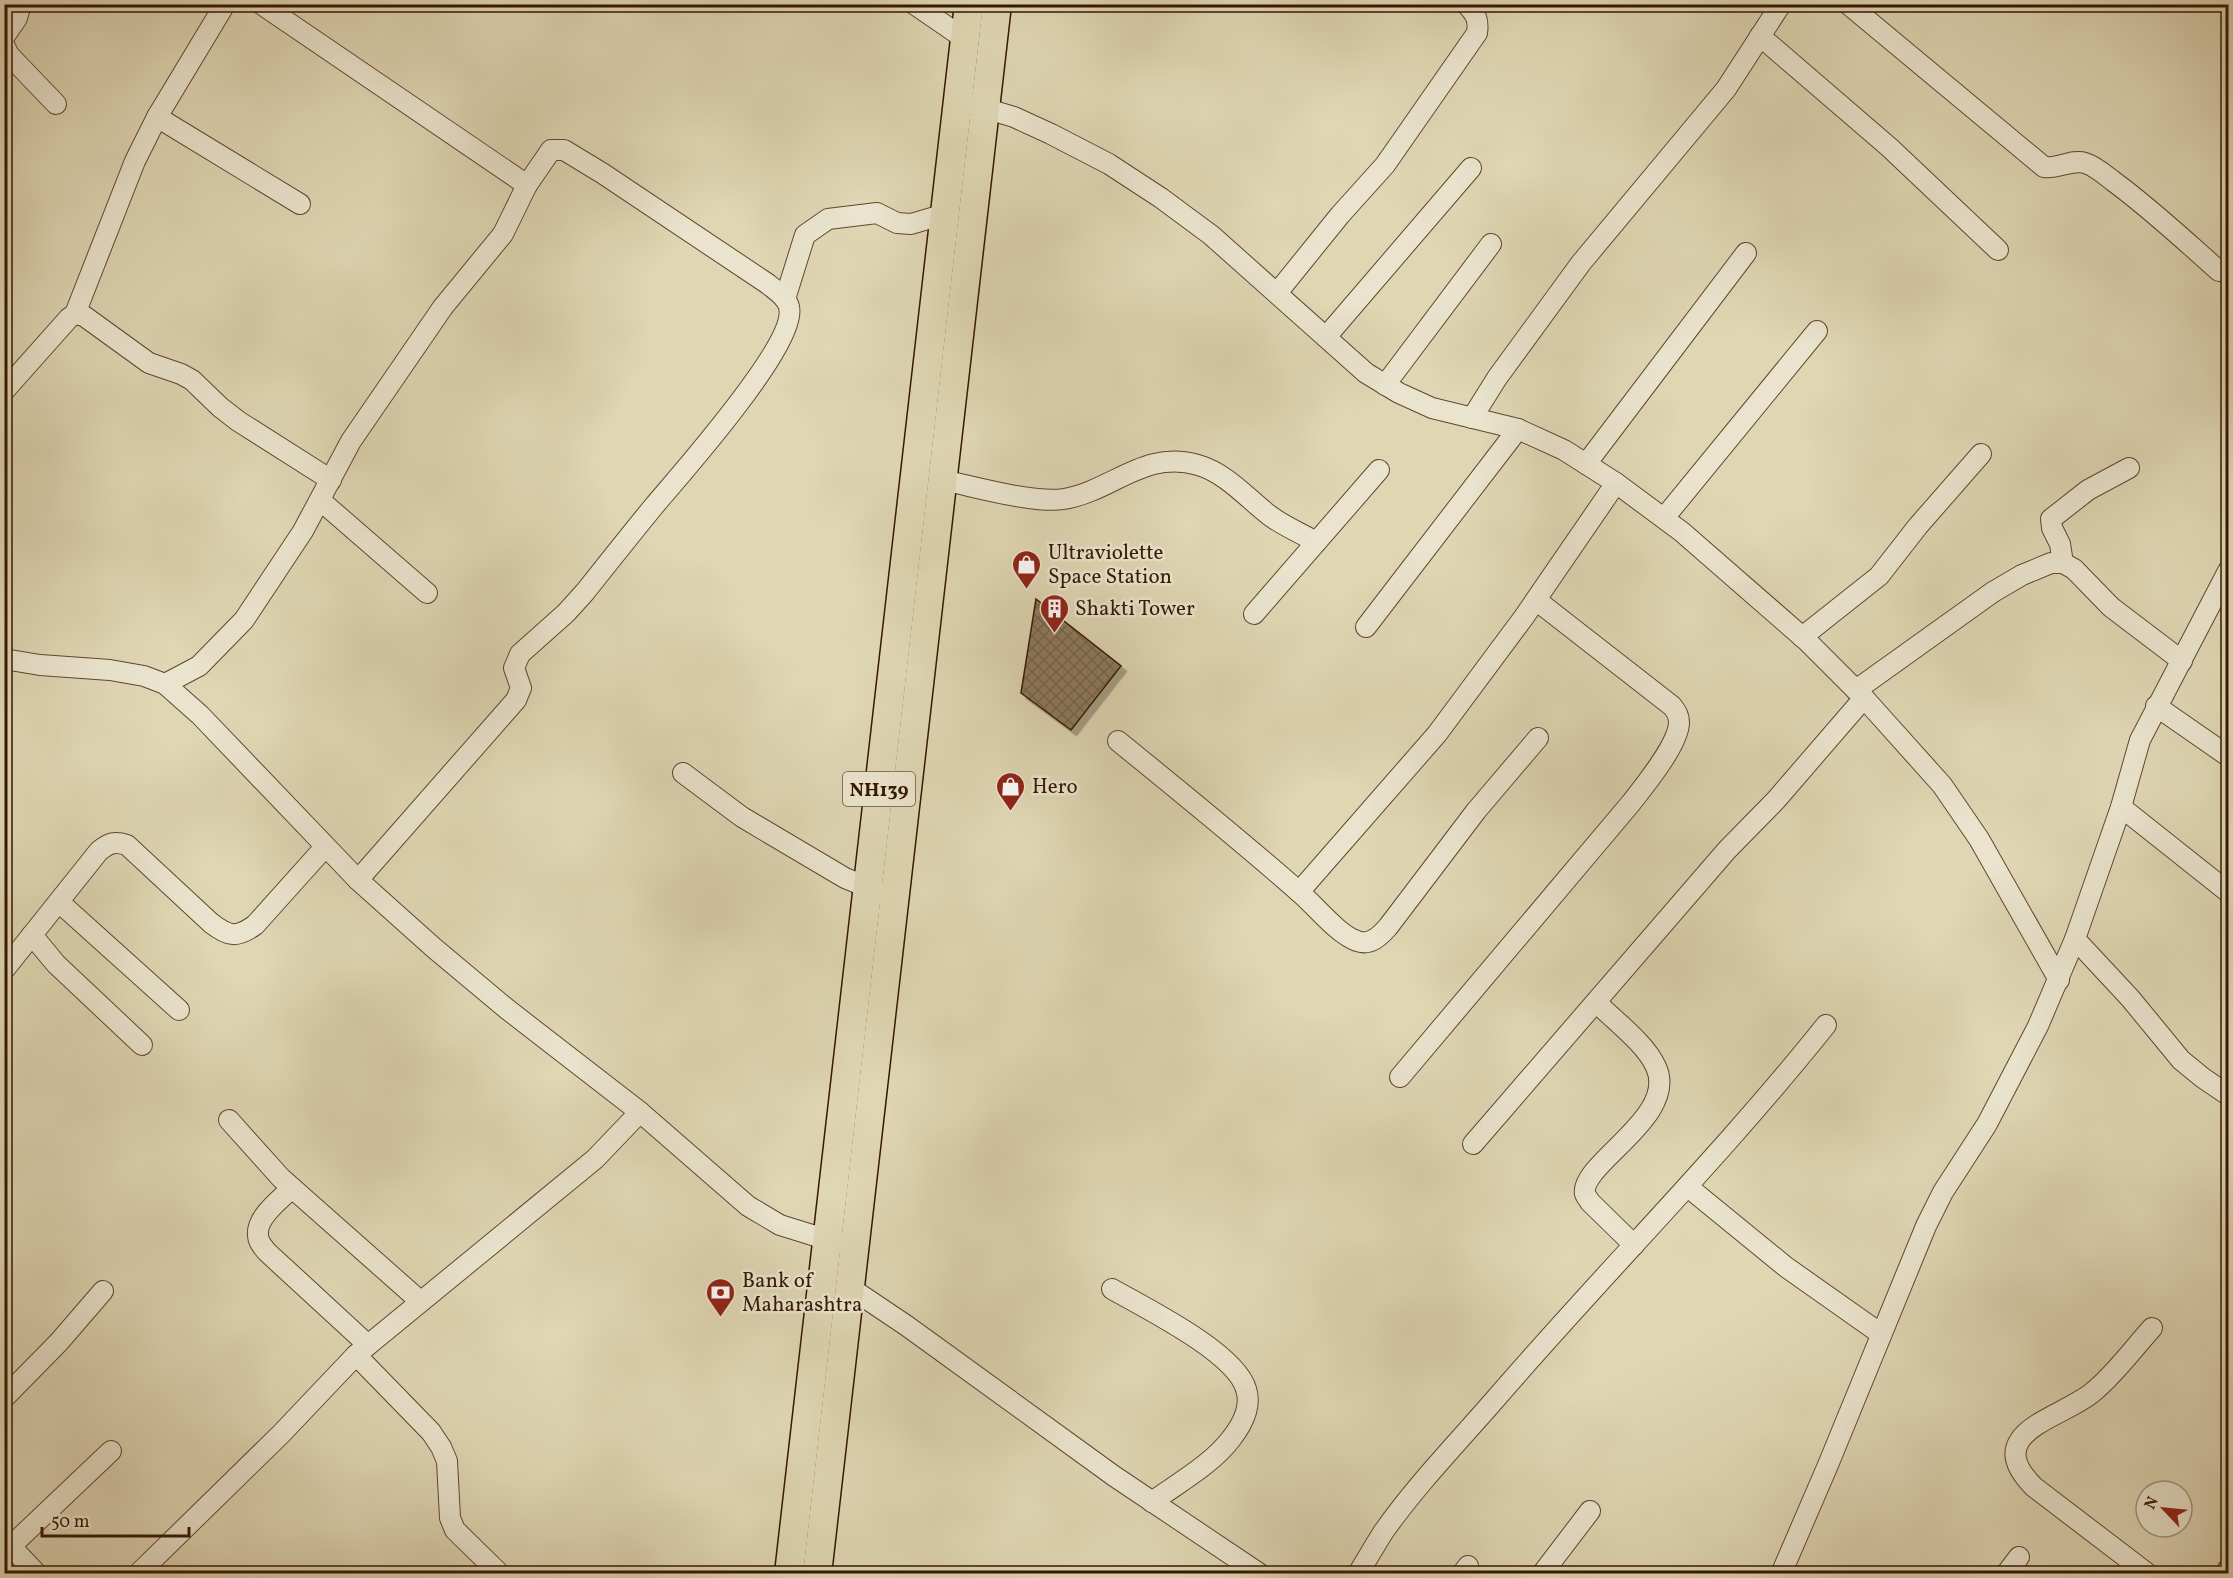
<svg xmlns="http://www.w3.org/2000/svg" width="2233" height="1578" font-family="Vollkorn,serif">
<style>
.building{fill:url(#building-cross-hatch);stroke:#351701;stroke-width:1.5;filter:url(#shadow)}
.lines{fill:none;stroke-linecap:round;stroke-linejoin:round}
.minor-casing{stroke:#60472e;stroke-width:22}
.highway-casing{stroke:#351701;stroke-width:31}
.minor{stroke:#eae4ce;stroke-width:20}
.highway{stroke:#dfd6b4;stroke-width:28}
.labels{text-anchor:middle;stroke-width:5;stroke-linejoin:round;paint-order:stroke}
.shield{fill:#eae4ce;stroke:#6b543e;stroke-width:1.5}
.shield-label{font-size:20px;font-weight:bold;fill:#351701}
.poi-label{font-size:21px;fill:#351701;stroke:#eae4ce;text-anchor:start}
</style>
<defs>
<pattern id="building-cross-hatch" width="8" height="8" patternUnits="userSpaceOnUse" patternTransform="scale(1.5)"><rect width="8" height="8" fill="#8d7a5e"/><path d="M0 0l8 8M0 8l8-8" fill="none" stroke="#74634b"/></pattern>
<filter id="shadow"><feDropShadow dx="5.5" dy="5.5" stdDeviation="0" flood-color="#0004"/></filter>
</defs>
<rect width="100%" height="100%" fill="#dfd6b4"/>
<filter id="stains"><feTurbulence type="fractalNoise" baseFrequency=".00333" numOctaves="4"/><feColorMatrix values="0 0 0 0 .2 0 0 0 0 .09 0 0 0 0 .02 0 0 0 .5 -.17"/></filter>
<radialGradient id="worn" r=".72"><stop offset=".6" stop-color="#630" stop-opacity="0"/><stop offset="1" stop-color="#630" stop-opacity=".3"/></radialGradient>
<polygon class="building" points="1036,599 1121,666 1071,730 1021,693"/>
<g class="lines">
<defs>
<g id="minor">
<polyline points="261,4 527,185"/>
<polyline points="914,4 965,39"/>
<path d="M1848 4 2044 167C2058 169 2072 159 2085 163 2095 166 2104 174 2113 181 2150 208 2184 240 2219 271"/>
<polyline points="1760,36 1889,147 1998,250"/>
<polyline points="4,37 17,18 21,4"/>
<polyline points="4,45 9,55 56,104"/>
<polyline points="974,105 1014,117 1051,134 1109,164 1161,198 1211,235 1366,373 1399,393 1432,408 1518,429 1564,450 1616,483 1682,532 1807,641 1864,698 1942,785 1979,839 2059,980"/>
<polyline points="157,117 300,204"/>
<path d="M1277 293 1340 215 1385 165 1477 33C1479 20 1476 14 1466 4"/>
<polyline points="785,299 805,235 828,219 877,213 897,223 911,224 945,214"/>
<polyline points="75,314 135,161 157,117 225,4"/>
<polyline points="1326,337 1471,168"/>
<polyline points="1385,385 1491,244"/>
<polyline points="4,391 69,318 75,314 84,316 149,363 181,374 192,380 220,407 238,421 331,480"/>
<polyline points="1472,418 1497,378 1581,263 1726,89 1781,4"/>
<polyline points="1586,464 1746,253"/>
<path d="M942 480C973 486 1034 504 1064 499 1112 491 1145 449 1198 465 1226 473 1247 498 1269 515 1283 526 1301 533 1316 542"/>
<polyline points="321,501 427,593"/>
<polyline points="1664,518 1817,331"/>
<polyline points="2063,563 2060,544 2052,528 2051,519 2088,490 2129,468"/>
<polyline points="1254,614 1379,470"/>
<polyline points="1366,627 1518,429"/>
<polyline points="1802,637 1879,576 1918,526 1981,454"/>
<polyline points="4,659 40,665 110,670 144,676 165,684 200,715 358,880 434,948 507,1009 640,1112 748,1206 780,1225 838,1243"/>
<path d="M165 684 199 666 244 620 303 531 351 441 443 307 503 234 527 185 551 150H564L602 173 768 284C775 290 787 297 789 307 798 343 680 475 654 506 631 534 608 563 585 592L566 613 520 654 514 668 521 688 516 700 358 880"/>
<polyline points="1856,690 1993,592 2022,575 2051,563 2063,563 2074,569 2111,607 2182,661"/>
<polyline points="2156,706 2228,756"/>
<path d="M1118 741C1178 790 1239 839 1298 891 1315 905 1337 934 1357 941 1370 946 1380 936 1388 927L1476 811 1538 738"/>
<polyline points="683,773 742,817 845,878 877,891"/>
<polyline points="2121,807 2228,892"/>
<polyline points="1299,892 1437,734 1524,617 1616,483"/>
<polyline points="59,902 179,1010"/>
<polyline points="32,935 56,964 142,1045"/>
<polyline points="2075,939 2130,998 2181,1060 2203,1078 2228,1095"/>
<path d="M4 970 99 851C109 843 114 841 127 845L211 923C229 937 237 938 255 925L325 847"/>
<path d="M1597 1003C1615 1021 1646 1044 1656 1067 1679 1117 1579 1164 1585 1194 1585 1195 1589 1200 1590 1202L1634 1245"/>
<path d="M1400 1077 1631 803C1645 785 1678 745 1679 723 1679 715 1676 711 1672 706L1536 600"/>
<polyline points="229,1120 281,1178 420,1301"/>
<polyline points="1473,1144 1727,850 1776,800 1864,698"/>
<polyline points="1688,1187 1786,1267 1881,1334"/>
<path d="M292 1188C281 1199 256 1217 258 1235 258 1242 263 1247 267 1252L368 1345"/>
<polyline points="849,1287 907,1326 1114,1476 1260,1574"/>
<path d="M1112 1289C1145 1308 1235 1352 1246 1389 1252 1407 1242 1425 1231 1439 1211 1465 1178 1483 1152 1502"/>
<polyline points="356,1355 431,1432 441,1447 447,1461 450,1518 455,1530 500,1574"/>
<polyline points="4,1398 59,1342 103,1291"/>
<polyline points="4,1539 37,1574"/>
<polyline points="11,1546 111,1451"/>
<polyline points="138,1574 281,1434 356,1355 595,1159 640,1112"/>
<path d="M1358 1574C1367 1559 1375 1545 1384 1531 1418 1483 1460 1440 1498 1396 1606 1271 1723 1154 1826 1025"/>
<polyline points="1462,1574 1468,1566"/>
<polyline points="1542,1574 1590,1511"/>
<polyline points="1781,1574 1828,1465 1926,1226 1943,1192 1987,1124 2038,1026 2075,939 2121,807 2140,740 2228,571"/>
<polyline points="2006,1574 2019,1557"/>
<path d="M2148 1574 2034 1487C1979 1432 2061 1419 2093 1392 2115 1374 2133 1349 2152 1328"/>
<polyline points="2227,1574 2228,1569"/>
</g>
<g id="highway">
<polyline points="789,1574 969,4"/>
<polyline points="817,1574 997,4"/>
</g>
</defs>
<use href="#minor" class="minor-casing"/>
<use href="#highway" class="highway-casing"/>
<use href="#minor" class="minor"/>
<use href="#highway" class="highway"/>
</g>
<defs>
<symbol id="shop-pin" viewBox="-11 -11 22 30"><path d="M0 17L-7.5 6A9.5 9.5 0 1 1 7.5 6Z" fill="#8f2418" stroke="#eae4ce"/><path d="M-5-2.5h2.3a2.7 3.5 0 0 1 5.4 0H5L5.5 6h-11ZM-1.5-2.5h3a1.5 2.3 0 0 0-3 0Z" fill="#fff"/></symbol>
<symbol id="building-pin" viewBox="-11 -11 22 30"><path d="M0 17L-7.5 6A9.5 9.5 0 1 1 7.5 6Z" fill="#8f2418" stroke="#eae4ce"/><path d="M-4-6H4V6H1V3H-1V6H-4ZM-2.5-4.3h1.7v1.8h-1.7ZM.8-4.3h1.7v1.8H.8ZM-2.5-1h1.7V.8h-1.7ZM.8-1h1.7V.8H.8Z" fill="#fff"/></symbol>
<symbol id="bank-pin" viewBox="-11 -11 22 30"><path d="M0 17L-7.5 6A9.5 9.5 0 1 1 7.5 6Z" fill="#8f2418" stroke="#eae4ce"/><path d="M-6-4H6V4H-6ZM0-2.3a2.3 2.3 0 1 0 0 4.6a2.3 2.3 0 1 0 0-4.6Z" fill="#fff"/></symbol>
</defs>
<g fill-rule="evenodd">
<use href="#shop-pin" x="1010" y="548" width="33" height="45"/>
<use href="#building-pin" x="1038" y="592" width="33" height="45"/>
<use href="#shop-pin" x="994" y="770" width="33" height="45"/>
<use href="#bank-pin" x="704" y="1276" width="33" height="45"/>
</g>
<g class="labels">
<rect class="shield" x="843" y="772" width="72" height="34" rx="4.5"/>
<g class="shield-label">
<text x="879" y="796">NH139</text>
</g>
<g class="poi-label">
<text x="1048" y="559">Ultraviolette<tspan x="1048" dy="24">Space Station</tspan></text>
<text x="1075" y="615">Shakti Tower</text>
<text x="1032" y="793">Hero</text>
<text x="742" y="1287">Bank of<tspan x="742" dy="24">Maharashtra</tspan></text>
</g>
</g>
<rect width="2233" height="1578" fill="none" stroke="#dfd6b4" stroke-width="24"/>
<rect x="6" y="6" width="2221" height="1566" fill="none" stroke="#351701" stroke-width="3"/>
<rect x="12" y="12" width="2209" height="1554" fill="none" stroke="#351701" stroke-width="1.5"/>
<g transform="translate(2164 1509) rotate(296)"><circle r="28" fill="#eae4ce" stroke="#a2927c" stroke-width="1.5"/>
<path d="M0-4.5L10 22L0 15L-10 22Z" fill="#8f2418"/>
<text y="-9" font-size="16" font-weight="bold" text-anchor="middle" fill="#351701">N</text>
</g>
<path d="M42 1527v9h147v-9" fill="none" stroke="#351701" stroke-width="3"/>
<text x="51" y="1527" font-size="18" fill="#351701" stroke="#eae4ce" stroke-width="4.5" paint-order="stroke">50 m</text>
<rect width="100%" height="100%" filter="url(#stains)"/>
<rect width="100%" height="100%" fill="url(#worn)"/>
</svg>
